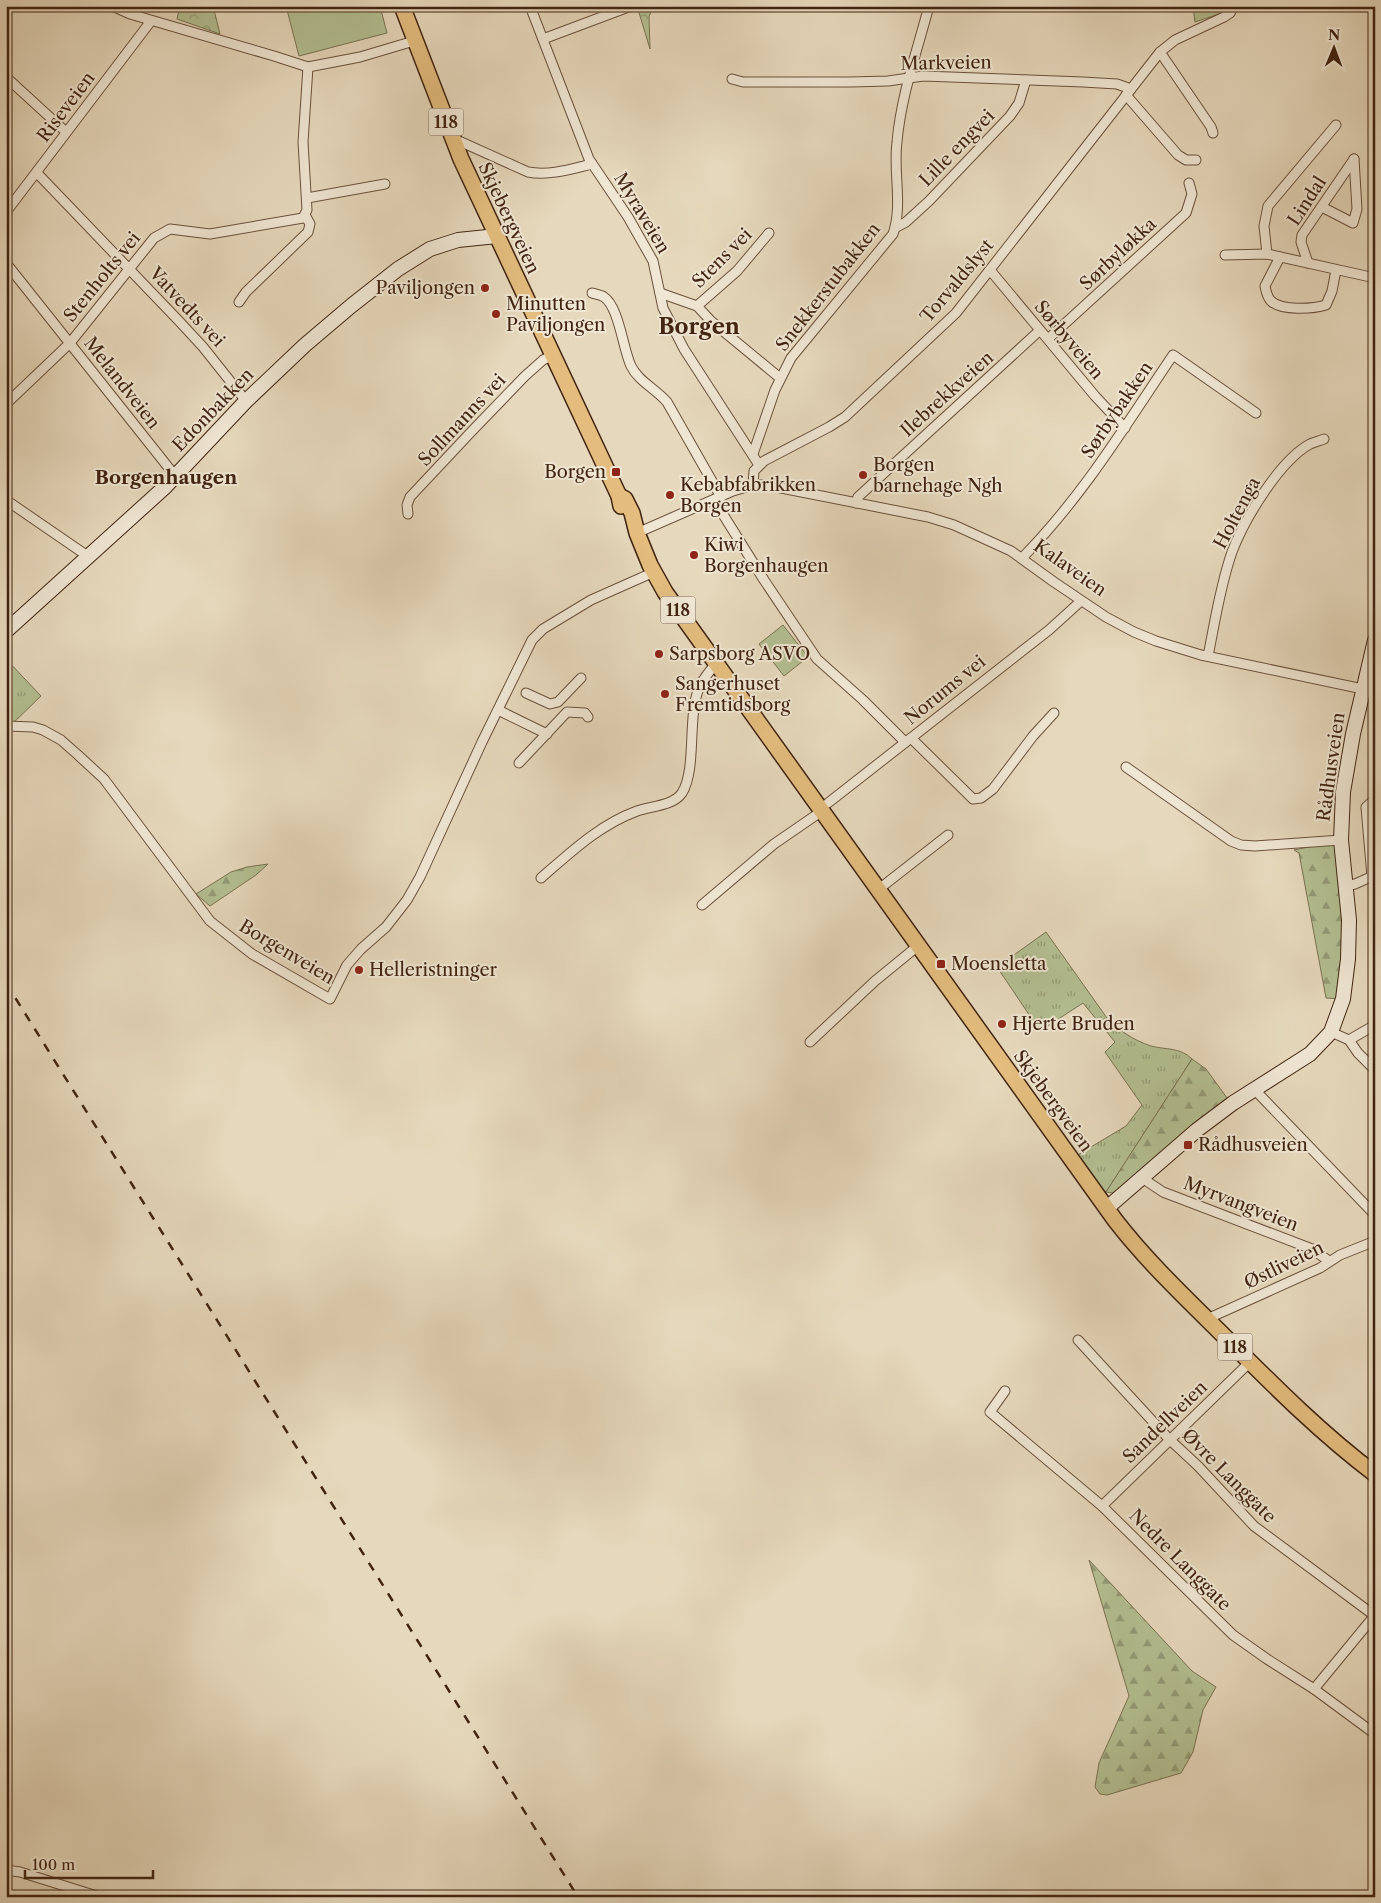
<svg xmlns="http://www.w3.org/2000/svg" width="1381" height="1903" font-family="'Libre Caslon Text',serif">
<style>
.grass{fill:url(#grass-tufts);stroke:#7a7252}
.forest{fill:url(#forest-firs);stroke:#7a7252}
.park{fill:url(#park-crowns);stroke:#7a7252}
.garden{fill:#b3bf92;stroke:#7a7252}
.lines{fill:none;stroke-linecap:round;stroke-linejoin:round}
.street-casing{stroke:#6a513c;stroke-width:11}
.secondary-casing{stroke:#402411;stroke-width:16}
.primary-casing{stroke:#402411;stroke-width:18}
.street{stroke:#efe6d3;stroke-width:9}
.secondary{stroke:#efe6d3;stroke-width:14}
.primary{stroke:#e3bc7e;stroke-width:15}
.rail{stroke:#402411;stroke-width:2.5;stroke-dasharray:9 9;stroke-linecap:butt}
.poi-dot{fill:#8f2418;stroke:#efe6d3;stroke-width:2}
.labels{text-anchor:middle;stroke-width:4;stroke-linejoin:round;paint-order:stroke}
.shield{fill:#efe6d3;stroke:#745e4b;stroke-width:1}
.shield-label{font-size:16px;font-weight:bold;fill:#402411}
.street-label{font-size:18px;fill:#402411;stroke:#efe6d3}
.poi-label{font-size:18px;fill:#402411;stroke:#efe6d3;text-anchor:start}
.neighbourhood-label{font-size:19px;font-weight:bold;fill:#402411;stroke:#efe6d3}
.district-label{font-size:22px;font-weight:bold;fill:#402411;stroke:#efe6d3}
</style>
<defs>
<pattern id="grass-tufts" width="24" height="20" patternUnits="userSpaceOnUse" patternTransform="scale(1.25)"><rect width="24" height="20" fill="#b3bf92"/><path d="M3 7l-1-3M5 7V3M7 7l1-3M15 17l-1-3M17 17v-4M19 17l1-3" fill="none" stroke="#939b76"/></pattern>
<pattern id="forest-firs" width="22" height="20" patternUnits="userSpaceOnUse" patternTransform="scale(1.25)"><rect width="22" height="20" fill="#b3bf92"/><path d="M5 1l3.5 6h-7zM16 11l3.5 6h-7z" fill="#939b76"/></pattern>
<pattern id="park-crowns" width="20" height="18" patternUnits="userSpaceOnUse" patternTransform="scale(1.25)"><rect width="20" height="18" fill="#b3bf92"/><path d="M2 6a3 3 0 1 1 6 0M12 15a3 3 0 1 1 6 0" fill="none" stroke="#939b76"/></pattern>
</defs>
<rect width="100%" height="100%" fill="#e6d8bc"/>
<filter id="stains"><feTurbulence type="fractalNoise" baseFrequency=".004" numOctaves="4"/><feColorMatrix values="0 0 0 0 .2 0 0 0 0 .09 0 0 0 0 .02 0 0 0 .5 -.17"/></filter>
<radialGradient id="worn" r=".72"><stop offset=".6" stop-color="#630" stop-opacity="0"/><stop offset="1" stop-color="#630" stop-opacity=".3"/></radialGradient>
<g class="grass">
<polygon points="1193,6 1229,6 1222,13 1195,22"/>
<polygon points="6,659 41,696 10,726 6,726"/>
<path d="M1046 932 1107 1018C1120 1031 1133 1040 1151 1046 1166 1050 1180 1047 1192 1059L1106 1192 1100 1189 1076 1156 1126 1126 1142 1105 1105 1052 1115 1042 1083 1003 1040 1031 997 967Z"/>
</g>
<g class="forest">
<polygon points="1341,840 1349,920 1343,999 1326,998 1299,853 1294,850"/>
<polygon points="268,864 256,875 210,906 196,894 231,872 247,867"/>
<polygon points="1192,1059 1206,1069 1230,1102 1117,1191 1112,1193 1106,1192"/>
<polygon points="1089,1560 1192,1671 1216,1687 1203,1710 1193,1752 1181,1773 1107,1795 1100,1794 1095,1787 1099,1763 1129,1696"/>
</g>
<g class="park">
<polygon points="180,6 213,6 220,34 177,19"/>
<polygon points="637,6 653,6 649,17 650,49"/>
</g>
<g class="garden">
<polygon points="286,6 380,6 387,33 299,56"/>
<polygon points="783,625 808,657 784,676 759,644"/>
</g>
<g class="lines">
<defs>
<g id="street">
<polyline points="112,6 130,14 274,56 308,67 360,57 414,41"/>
<polyline points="530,6 589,159 628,217 653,261 663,308 684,349 759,465"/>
<polyline points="543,39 631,6"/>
<polyline points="1160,52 1211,127 1213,133"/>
<polyline points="6,77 66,132"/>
<polyline points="732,79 743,82 851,82 888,81 923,76 1083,82 1117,84 1131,89"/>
<polyline points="1126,95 1178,155 1186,160 1196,160"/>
<path d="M453 141H459L528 172C550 176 571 169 592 164"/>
<polyline points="37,173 178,320 203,347 246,401"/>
<polyline points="307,198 385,184"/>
<polyline points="1322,207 1353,223 1357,209 1354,159"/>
<polyline points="6,212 151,21"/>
<polyline points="895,228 906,222 929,201 1010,116 1019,103 1026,80"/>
<polyline points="1267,254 1264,226 1268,206 1336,125"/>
<polyline points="1225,255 1267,254 1375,278"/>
<path d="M1280 257 1265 286C1266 291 1267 297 1271 301 1281 311 1313 309 1326 305L1332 291 1336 270"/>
<polyline points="6,263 176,477"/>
<polyline points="1308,263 1301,242 1302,235 1354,159"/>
<polyline points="990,270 1095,396 1125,428"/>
<path d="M592 293C595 294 601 295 604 297 619 307 623 349 631 366 638 381 656 389 667 402L721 497"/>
<polyline points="660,293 697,306 711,321 780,378"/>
<polyline points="239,302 246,292 308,232 310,224 305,215"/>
<polyline points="697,306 737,271 769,233"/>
<polyline points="1048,339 1186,213 1192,194 1189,183"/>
<polyline points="6,404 70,343 154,238 170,229 210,234 303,218 307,210 303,142 308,67"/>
<path d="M753 454 775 390 791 358 893 234C903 205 893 172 897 142 901 96 917 51 929 6"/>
<polyline points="753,485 766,485 928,517 954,525 1011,551 1054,582 1106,617 1134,632 1156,641 1201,655 1363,689"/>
<polyline points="6,500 89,557"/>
<polyline points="714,500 764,580 817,659 863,700 905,742"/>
<polyline points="856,503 858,497 883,474 1039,331"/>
<polyline points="408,514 407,505 410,497 471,432 525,376 543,360 553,355"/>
<polyline points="637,533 733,491 753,485 754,471 764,461 829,427 845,417 956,313 1160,52 1175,40 1224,17 1230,13 1234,6"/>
<path d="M1022 558C1083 496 1125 426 1173 355L1256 413"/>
<path d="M1208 656C1215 622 1220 586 1232 552 1244 520 1279 461 1310 444 1314 442 1319 441 1324 439"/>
<polyline points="526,693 550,704 558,702 581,678"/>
<polyline points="498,710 547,734"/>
<polyline points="6,726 33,727 43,730 61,740 78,755 104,779 210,921 252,954 330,999 347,965 361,949 386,927 407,900 420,877 482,742 532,640 543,629 591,600 654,572"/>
<polyline points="911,738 973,799 981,798 993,789 1033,736 1054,713"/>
<polyline points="519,763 567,712 585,713 588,717"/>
<polyline points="1126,767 1231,841 1241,845 1255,846 1341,840"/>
<polyline points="828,803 1049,630 1081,601"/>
<polyline points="1372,877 1366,807 1375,799"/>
<path d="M541 878C571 852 599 825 637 811 651 806 673 806 682 793 697 769 687 717 699 688 702 680 710 671 716 663"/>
<polyline points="1345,886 1355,884 1375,875"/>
<polyline points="879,889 948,835"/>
<polyline points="702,905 774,844 822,811"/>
<polyline points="1331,1032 1349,1040 1358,1053 1375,1070"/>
<polyline points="1349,1040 1375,1025"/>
<polyline points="810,1042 875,981 919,945"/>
<polyline points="1254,1089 1375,1215"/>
<polyline points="1142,1178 1163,1192 1312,1249 1329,1261"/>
<polyline points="1207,1319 1320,1268 1340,1255 1375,1241"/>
<polyline points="1078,1340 1169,1439 1198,1466 1254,1526 1375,1616"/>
<polyline points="1005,1391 990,1412 1102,1506 1233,1635 1267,1659 1314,1689 1375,1734"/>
<polyline points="1102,1506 1250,1362"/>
<polyline points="1314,1689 1375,1615"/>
<polyline points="6,1870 20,1872 100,1897"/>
</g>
<g id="secondary">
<polyline points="6,631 165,487 246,401 305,345 351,306 398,269 430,249 458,240 497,236"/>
<polyline points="1107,1208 1197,1130 1233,1103 1310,1054 1331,1032 1343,999 1348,959 1349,920 1341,840 1343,792 1353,734 1375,640"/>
</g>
<g id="primary">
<polyline points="402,6 461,159 619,496 621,506"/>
<path d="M619 496 625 499 632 513 637 533 650 565 665 592 1115 1220C1149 1264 1190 1302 1229 1341 1276 1388 1322 1434 1375 1474"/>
</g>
</defs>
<use href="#street" class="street-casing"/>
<use href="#secondary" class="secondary-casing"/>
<use href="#primary" class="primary-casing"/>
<use href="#street" class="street"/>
<use href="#secondary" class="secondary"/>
<use href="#primary" class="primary"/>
<polyline class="rail" points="6,983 578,1897"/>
</g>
<g class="poi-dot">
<circle cx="485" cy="288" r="5"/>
<circle cx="496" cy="314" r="5"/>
<rect x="611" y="467" width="10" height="10" rx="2.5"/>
<circle cx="863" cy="475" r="5"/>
<circle cx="670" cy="495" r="5"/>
<circle cx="694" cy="555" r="5"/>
<circle cx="659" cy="654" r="5"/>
<circle cx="665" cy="694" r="5"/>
<rect x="936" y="959" width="10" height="10" rx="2.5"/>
<circle cx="359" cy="970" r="5"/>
<circle cx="1002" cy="1024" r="5"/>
<rect x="1183" y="1140" width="10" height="10" rx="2.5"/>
</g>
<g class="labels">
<g class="shield">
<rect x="428.5" y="108.5" width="35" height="27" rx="4"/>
<rect x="660.5" y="596.5" width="35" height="27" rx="4"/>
<rect x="1217.5" y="1333.5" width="35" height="27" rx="4"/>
</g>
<g class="shield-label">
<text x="446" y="128">118</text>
<text x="678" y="616">118</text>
<text x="1235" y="1353">118</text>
</g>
<g class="street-label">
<text transform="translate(946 63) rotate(-1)" y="6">Markveien</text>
<text transform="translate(66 107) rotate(-53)" y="6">Riseveien</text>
<text transform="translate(957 148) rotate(-46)" y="6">Lille engvei</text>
<text transform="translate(1307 201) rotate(-57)" y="6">Lindal</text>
<text transform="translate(642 213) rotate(59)" y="6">Myraveien</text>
<text transform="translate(509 218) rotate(65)" y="6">Skjebergveien</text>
<text transform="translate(1118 254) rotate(-43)" y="6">Sørbyløkka</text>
<text transform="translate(722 258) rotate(-45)" y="6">Stens vei</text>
<text transform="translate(102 277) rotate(-51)" y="6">Stenholts vei</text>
<text transform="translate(957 281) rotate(-50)" y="6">Torvaldslyst</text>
<text transform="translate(828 287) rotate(-52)" y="6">Snekkerstubakken</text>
<text transform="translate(187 307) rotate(47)" y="6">Vatvedts vei</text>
<text transform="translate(1069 340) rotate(50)" y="6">Sørbyveien</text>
<text transform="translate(122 383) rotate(52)" y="6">Melandveien</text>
<text transform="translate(947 394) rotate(-42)" y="6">Ilebrekkveien</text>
<text transform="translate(213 410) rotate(-46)" y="6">Edonbakken</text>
<text transform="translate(1117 410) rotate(-56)" y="6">Sørbybakken</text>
<text transform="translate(462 420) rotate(-47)" y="6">Sollmanns vei</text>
<text transform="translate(1237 513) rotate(-62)" y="6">Holtenga</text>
<text transform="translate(1070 568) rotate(35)" y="6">Kalaveien</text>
<text transform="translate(945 690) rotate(-39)" y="6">Norums vei</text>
<text transform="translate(1331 767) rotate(-82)" y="6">Rådhusveien</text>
<text transform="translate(287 952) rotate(31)" y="6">Borgenveien</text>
<text transform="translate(1053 1101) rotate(54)" y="6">Skjebergveien</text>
<text transform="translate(1241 1204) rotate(21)" y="6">Myrvangveien</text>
<text transform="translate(1284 1265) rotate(-26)" y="6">Østliveien</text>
<text transform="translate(1165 1422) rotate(-44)" y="6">Sandellveien</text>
<text transform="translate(1229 1476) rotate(45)" y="6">Øvre Langgate</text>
<text transform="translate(1180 1560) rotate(45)" y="6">Nedre Langgate</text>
</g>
<g class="poi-label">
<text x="475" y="294" text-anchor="end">Paviljongen</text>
<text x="506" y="310">Minutten<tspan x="506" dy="21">Paviljongen</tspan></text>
<text x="873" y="471">Borgen<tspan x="873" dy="21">barnehage Ngh</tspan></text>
<text x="606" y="478" text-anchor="end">Borgen</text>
<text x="680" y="491">Kebabfabrikken<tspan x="680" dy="21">Borgen</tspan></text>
<text x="704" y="551">Kiwi<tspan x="704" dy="21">Borgenhaugen</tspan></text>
<text x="669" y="660">Sarpsborg ASVO</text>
<text x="675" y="690">Sangerhuset<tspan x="675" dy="21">Fremtidsborg</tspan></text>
<text x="951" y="970">Moensletta</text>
<text x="369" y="976">Helleristninger</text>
<text x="1012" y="1030">Hjerte Bruden</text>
<text x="1198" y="1151">Rådhusveien</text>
</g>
<g class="neighbourhood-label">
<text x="166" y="484">Borgenhaugen</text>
</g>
<g class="district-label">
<text x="699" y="334">Borgen</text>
</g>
</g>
<rect width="1381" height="1903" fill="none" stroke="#e6d8bc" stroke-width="25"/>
<rect x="8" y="8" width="1366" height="1888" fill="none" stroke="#402411" stroke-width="2.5"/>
<rect x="12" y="12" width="1356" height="1878" fill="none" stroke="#402411"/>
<g transform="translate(1334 48) rotate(1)" stroke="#efe6d3" stroke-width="4" paint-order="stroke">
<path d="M0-4L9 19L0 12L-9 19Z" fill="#402411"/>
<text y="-8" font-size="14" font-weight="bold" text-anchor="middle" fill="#402411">N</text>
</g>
<path d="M25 1870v8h128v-8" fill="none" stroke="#402411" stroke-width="2.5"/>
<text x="32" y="1870" font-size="15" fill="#402411" stroke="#efe6d3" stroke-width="4" paint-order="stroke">100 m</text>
<rect width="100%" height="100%" filter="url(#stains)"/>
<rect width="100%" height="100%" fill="url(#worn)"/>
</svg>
